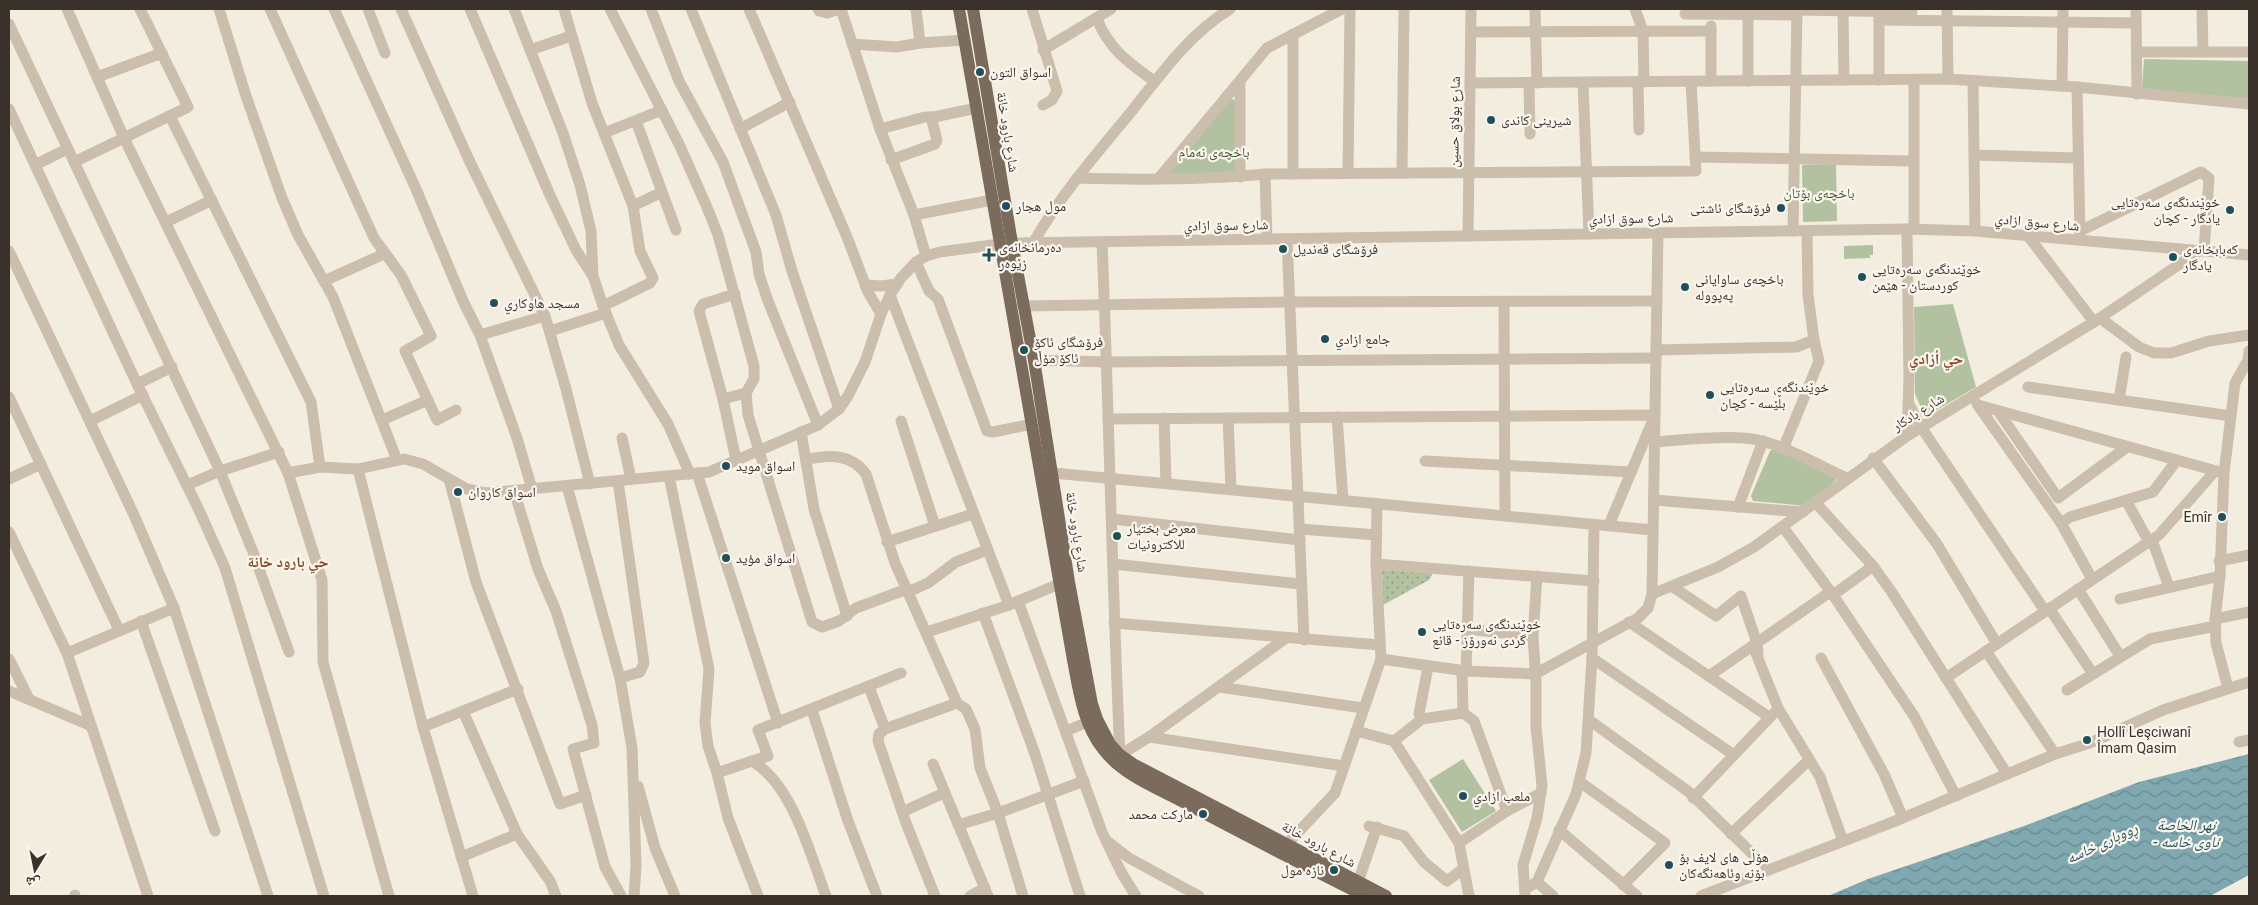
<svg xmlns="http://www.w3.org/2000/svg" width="2258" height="905" font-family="Roboto,'Noto Naskh Arabic',sans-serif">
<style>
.grass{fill:url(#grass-dots)}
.green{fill:#b2c2a0}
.water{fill:url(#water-waves)}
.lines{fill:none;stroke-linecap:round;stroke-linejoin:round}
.minor{stroke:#cbbeac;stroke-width:11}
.major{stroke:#7b6b5c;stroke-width:12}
.poi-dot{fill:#204f5b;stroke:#faf6ed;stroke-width:2}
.labels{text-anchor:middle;stroke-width:4.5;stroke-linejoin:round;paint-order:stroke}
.poi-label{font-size:14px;fill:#3a312b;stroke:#faf6ed;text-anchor:start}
.street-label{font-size:14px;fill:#3a312b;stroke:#faf6ed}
.park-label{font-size:14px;fill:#43582e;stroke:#faf6ed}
.neighbourhood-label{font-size:15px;font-weight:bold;fill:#884924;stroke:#faf6ed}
.water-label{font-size:15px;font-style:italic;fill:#204f5b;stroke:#faf6ed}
</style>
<defs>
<pattern id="grass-dots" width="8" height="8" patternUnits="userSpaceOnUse" patternTransform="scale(1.25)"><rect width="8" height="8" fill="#b2c2a0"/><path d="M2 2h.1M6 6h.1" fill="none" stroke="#929e83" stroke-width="1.8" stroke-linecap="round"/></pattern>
<pattern id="water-waves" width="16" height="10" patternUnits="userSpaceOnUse" patternTransform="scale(1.25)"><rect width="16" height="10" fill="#7fa8b0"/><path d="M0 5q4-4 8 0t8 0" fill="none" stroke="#69898f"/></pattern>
</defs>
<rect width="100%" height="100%" fill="#f3ede0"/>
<polygon class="grass" points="1382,570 1433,573 1429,580 1383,605"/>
<g class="green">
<polygon points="2144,59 2249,61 2249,99 2142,89"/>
<polygon points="1231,99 1235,100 1236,173 1165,175"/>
<polygon points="1836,164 1837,221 1803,222 1802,165"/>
<polygon points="1873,245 1873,255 1870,255 1870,258 1844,259 1844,246"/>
<polygon points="1953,304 1976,387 1925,417 1915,394 1914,307"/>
<polygon points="1773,449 1836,476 1836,480 1806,506 1753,501 1751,496 1770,451"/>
<polygon points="1463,759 1496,811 1462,832 1429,780"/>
</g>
<polygon class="water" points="2249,754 2249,875 2210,896 1828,896 1868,879 2024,826 2139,782"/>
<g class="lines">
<g class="minor">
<polyline points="67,9 124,138 288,473 322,580 323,662 389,896"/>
<polyline points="219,9 246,96 282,198 298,235 333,297 397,460"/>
<polyline points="270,9 374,238 401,275 431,336 405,351 437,420 456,410"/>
<polyline points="334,9 416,189 463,301 480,335"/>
<polyline points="368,9 385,53"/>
<polyline points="401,9 469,160 545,316 566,389 590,484"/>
<polyline points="470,9 549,193 576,250 593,276"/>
<polyline points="514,9 563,133 580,185 591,231 593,276 603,306 619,345 668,424 690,474"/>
<polyline points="564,9 592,103 633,206 640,251 653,278 650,283 603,306"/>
<polyline points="610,9 680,146 709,212 718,235 754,366 754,379 746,393 748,415 812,622 822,627 839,621 856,608 907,589"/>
<polyline points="651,9 679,81 723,162 756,252 759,274 768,301 818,425"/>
<polyline points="691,9 776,215 792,271 839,409"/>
<polyline points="749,9 847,237 868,292 881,314"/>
<polyline points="818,9 819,11 827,13 839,9"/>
<polyline points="841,9 880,129 914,215 926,256"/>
<polyline points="916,9 920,43"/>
<polyline points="1032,9 1057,91 1052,100 1043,105"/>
<polyline points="1535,9 1537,83"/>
<polyline points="1635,9 1643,31 1644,82"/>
<polyline points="1947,9 1948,79"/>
<polyline points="2136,9 2137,94"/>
<polyline points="2202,9 2203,52"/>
<polyline points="1797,10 1912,12"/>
<polyline points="1843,11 1844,80"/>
<polyline points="1685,14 1796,15"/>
<polyline points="1879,14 1879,80"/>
<path d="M1097 19C1109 49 1128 62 1154 81"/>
<polyline points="1879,20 2136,23"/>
<polyline points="9,24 220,471 253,552 289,652"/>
<polyline points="1471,32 1711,31"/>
<polyline points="1293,34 1293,174"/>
<polyline points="852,44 897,47 920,43 965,40"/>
<polyline points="530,50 571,36"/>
<polyline points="1043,50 1111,9"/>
<polyline points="2138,52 2249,52"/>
<polyline points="97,77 162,53"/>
<polyline points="1914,80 1914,229"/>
<polyline points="1711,81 1711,26"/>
<polyline points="1748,81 1748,15"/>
<polyline points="1973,81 1975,231"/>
<polyline points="1638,82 1639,130"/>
<polyline points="1470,83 1948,79 2077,87 2249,104"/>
<polyline points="1583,83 1589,234"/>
<polyline points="1529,84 1530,134"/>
<polyline points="2062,86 2063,9"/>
<polyline points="2077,87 2080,236"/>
<polyline points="9,109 137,384 199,510 225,568 324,896"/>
<polyline points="170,116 311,402 320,467"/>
<polyline points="636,121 676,230"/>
<polyline points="740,129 790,102"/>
<polyline points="880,129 925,117 934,117 977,108"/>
<polyline points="604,133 662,110"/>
<polyline points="1975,155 2077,158"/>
<polyline points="1695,157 1913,161"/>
<polyline points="891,160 935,144 937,140 931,117"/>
<polyline points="74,162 188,107 140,9"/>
<polyline points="35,165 67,149"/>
<polyline points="1348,173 1350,9"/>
<polyline points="1402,173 1404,9"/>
<polyline points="1265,174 1267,239"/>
<polyline points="1240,177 1240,83"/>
<path d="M1077 178C1139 180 1203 180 1265 174L1696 171 1691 82"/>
<polyline points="1159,178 1267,48 1342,9"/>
<polyline points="633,206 662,192"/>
<polyline points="914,215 992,200"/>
<polyline points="166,222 212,200"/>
<polyline points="1793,231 1797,9"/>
<polyline points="2080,231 2201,172 2209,178 2204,251"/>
<polyline points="1468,236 1471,9"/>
<polyline points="2028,236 2094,322"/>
<polyline points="1287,239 1304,640"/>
<path d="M1102 242C1109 413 1112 584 1120 755L1149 737 1286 638"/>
<polyline points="1012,243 1907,229 1975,231 2249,255"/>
<path d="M1033 243C1061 195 1096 154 1131 112 1162 73 1188 35 1230 9"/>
<polyline points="9,251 134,515 174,608 268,896"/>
<polyline points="916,262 929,291 938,299 987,431 993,432 1032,424"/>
<polyline points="324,281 384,254"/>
<polyline points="865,285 881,286 897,284"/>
<polyline points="735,294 703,304 699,311 723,399 736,460"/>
<polyline points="890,295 1009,605"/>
<polyline points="1504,303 1505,515"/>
<polyline points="1023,306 1290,302 1657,301"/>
<polyline points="2100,318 2139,347 2154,353 2171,353 2209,341 2249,335"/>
<polyline points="550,331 606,313"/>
<polyline points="1656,350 1796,347 1814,340"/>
<polyline points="1034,360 1106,362 1656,358"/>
<polyline points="137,384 172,367"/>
<polyline points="2028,387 2231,416"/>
<polyline points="9,397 119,630"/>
<polyline points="723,399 746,393"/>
<polyline points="2119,400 2126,357"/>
<polyline points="1908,402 1921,427 2045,611"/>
<polyline points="1977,404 2061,523 2092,579"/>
<polyline points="1978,405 2220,472"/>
<polyline points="1998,411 2058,498 2127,447"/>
<polyline points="1337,417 1343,500"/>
<polyline points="1164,418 1166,483"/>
<polyline points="1228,418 1231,489"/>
<polyline points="1108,419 1655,415 1609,525"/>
<polyline points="382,420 428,400"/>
<polyline points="90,421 143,395"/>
<polyline points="901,421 935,526"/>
<polyline points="801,432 814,509 847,616"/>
<polyline points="1907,436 1909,378 1907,229"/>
<polyline points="622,438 631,479"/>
<path d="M1655 442C1684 440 1714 436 1743 438 1775 439 1817 465 1847 478"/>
<polyline points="1783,449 1819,361 1814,340 1808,295 1807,231"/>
<polyline points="1873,458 1937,544 1997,644"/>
<path d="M806 460C830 454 851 454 866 474L895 563 957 703 966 709 975 729 980 768 998 813 1023 896"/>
<polyline points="1425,461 1631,472"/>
<polyline points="358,469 423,727 473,896"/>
<polyline points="288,473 320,467 358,469 404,459 423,464 467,489 486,493 709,472 818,425 839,409 848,396 865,362 881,314 890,295 901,278 916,262 926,256 940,252 1000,244"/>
<polyline points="697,473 778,723"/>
<polyline points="1053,473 1653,530"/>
<polyline points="669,476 709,669 705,723 708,746 717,773 728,818 758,896"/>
<polyline points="9,479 41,464"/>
<polyline points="449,479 476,582 560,804 586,795"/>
<polyline points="618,481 644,663 640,672 620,678"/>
<polyline points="187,485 220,471 279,452"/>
<polyline points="567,486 620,678 632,748 636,865 634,896"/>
<polyline points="532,489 517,438 480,335 545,316"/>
<polyline points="514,491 538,569 556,611 592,725 594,743 573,749 605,867 621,896"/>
<polyline points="1654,500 1803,512"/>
<polyline points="1815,502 1873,566 1891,591 2007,774"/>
<polyline points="2127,502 2149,542"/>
<polyline points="1738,507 1763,441"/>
<polyline points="1112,519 1300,540"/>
<polyline points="2061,523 2070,517 2153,492 2177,460"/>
<polyline points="1783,527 1833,595 1914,716 1956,796"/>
<polyline points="1300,529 1377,535"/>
<polyline points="9,532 67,653"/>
<polyline points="2152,540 2169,587"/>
<polyline points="887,542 973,514"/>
<polyline points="2219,561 2249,555"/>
<polyline points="1113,564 1301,584"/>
<polyline points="1376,564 1594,581"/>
<polyline points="1673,587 1716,616 1741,596 1757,643 1758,653"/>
<polyline points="2078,589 2120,656"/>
<polyline points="908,592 928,583 956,562 987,550"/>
<polyline points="1652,594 1718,567 1754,547 1907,436 2094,322 2199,251"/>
<polyline points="1833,595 1873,566"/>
<polyline points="2120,599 2220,576"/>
<polyline points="1018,601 1102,832 1121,872 1136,896"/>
<polyline points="2049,608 2093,674"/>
<polyline points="983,613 1035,754 1080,896"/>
<polyline points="2215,619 2249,612"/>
<polyline points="141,621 215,831"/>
<polyline points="1629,622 1769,717"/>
<polyline points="1114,623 1380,645"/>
<polyline points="1466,629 1533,636"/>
<polyline points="927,632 1009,605 1059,584"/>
<polyline points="1753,646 1778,708 1820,777 1843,841"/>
<polyline points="1986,651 2055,754"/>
<polyline points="1592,658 1734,755"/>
<polyline points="1821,658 1884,774 1903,818"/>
<polyline points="9,659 29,699"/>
<polyline points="1381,659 1466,671 1535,674 1638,618 1648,608 1652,594 1658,233"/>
<polyline points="1428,667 1419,714 1422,719 1463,713 1474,721 1507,811"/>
<polyline points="1462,670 1463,713"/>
<polyline points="1466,671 1469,571"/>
<polyline points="1709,676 1830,592"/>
<polyline points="1946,678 2159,535 2215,471"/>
<polyline points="869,687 885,729 957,703"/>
<polyline points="1219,687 1363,708"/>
<polyline points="2228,688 2216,643 2215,619 2220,576 2224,473 2235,383 2248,360 2249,351"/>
<polyline points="2067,690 2150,639 2216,626"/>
<polyline points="9,691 89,725"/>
<polyline points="812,710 848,821 877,896"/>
<polyline points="463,711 517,834"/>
<polyline points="1589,720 1689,792 1768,869"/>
<polyline points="423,727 518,689"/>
<polyline points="885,729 879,734 878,741 906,823 935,896"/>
<polyline points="1066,731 1088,722"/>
<polyline points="1356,731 1394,741 1459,843 1469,896"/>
<polyline points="1149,737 1344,766"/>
<polyline points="1394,741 1422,719"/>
<polyline points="2239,742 2249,740"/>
<polyline points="752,761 768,756 758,730 901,673"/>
<polyline points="933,764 988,896"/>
<path d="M717 773 752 761C793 785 810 854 826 896"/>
<polyline points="1580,782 1665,843 1623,885"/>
<polyline points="638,786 655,848 675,896"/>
<polyline points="1693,798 1774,713"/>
<polyline points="902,812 944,793"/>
<polyline points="958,825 998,813 1084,781"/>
<polyline points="1369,826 1404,836 1424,862 1447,881 1463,869"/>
<polyline points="1559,830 1637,896"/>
<polyline points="1731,834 1809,760"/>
<polyline points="1107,841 1129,858 1199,896"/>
<polyline points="1459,843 1507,811 1541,793"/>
<polyline points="1287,844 1335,793 1381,659 1376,564 1377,504"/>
<polyline points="461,857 517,834 550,881 556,896"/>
<polyline points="1358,882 1377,827"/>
<polyline points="1537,882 1553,896"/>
<polyline points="1525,889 1537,882 1576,794 1586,753 1592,658 1594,524"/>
<polyline points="75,895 75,896"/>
<polyline points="1525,895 1523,865 1537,818 1542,785 1536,727 1536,681 1533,636 1537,576"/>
<polyline points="148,896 67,653 174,608"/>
<polyline points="970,896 985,888"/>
<polyline points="1701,896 1898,820 2055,754 2090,743 2163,710 2249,682"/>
</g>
<g class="major">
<path d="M959 9 1073 660C1079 691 1083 724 1103 749 1123 776 1160 789 1189 805 1247 836 1306 866 1365 896"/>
<polyline points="973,9 1012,243 1034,360 1069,582 1092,704 1097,719 1110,744 1120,755 1133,764 1386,896"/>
</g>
</g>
<g class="poi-dot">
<circle cx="980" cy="72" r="5"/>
<circle cx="1491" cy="120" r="5"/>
<circle cx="1006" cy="206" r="5"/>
<circle cx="1781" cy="208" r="5"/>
<circle cx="2230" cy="210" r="5"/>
<circle cx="1283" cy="249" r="5"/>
<path d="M986.5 247.5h5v5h5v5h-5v5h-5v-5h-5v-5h5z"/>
<circle cx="2173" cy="257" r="5"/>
<circle cx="1862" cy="277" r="5"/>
<circle cx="1685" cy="287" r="5"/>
<circle cx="494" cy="303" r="5"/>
<circle cx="1325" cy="339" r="5"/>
<circle cx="1024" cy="350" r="5"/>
<circle cx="1710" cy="395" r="5"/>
<circle cx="726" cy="466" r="5"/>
<circle cx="458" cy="492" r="5"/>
<circle cx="2222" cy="517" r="5"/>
<circle cx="1117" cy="536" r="5"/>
<circle cx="726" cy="558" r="5"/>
<circle cx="1422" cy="632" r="5"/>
<circle cx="2087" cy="740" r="5"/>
<circle cx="1463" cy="796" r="5"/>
<circle cx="1203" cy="814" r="5"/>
<circle cx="1669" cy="865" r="5"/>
<circle cx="1334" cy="870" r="5"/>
</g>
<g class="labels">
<g class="poi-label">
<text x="990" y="77">اسواق التون</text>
<text x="1501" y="125">شیرینی کاندی</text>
<text x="2220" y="207" text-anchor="end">خوێندنگەی سەرەتایی<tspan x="2220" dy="16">یادگار - کچان</tspan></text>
<text x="1016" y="211">مول هجار</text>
<text x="1771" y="213" text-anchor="end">فرۆشگای ئاشتی</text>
<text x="999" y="252">دەرمانخانەی<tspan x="999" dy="16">زێوەر</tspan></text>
<text x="1293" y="254">فرۆشگای قەندیل</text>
<text x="2183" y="254">کەبابخانەی<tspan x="2183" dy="16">یادگار</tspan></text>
<text x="1872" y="274">خوێندنگەی سەرەتایی<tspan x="1872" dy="16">کوردستان - هێمن</tspan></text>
<text x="1695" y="284">باخچەی ساوایانی<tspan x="1695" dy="16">پەپوولە</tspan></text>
<text x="504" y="308">مسجد هاوكاري</text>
<text x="1335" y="344">جامع ازادي</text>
<text x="1034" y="347">فرۆشگای ئاکۆ<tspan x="1034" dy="16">ئاکۆ مۆڵ</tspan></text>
<text x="1720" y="392">خوێندنگەی سەرەتایی<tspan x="1720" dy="16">بڵێسە - کچان</tspan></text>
<text x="736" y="471">اسواق مويد</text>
<text x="468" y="497">اسواق كاروان</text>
<text x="2212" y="522" text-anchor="end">Emîr</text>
<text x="1127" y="533">معرض بختيار<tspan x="1127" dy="16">للاكترونيات</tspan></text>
<text x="736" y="563">اسواق مؤيد</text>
<text x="1432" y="629">خوێندنگەی سەرەتایی<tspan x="1432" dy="16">گردی نەورۆز - قانع</tspan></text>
<text x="2097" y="737">Hollî Leşciwanî<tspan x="2097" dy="16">Îmam Qasim</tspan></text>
<text x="1473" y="801">ملعب ازادي</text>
<text x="1193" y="819" text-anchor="end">ماركت محمد</text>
<text x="1679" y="862">هۆڵی های لایف بۆ<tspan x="1679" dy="16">بۆنە وئاهەنگەکان</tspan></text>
<text x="1324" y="875" text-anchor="end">نازه مول</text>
</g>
<g class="street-label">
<text transform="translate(1454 122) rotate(-89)" y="5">شارع بولاق حسين</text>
<text transform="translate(1008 132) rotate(81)" y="5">شارع بارود خانة</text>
<text transform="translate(1631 218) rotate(-1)" y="5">شارع سوق ازادي</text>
<text transform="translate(2037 222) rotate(5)" y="5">شارع سوق ازادي</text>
<text transform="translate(1226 225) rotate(-1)" y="5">شارع سوق ازادي</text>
<text transform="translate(1918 412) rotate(-32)" y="5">شارع بادكار</text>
<text transform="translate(1077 532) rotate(81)" y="5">شارع بارود خانة</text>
<text transform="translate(1319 844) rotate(28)" y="5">شارع بارود خانة</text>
</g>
<g class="park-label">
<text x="1214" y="157">باخچەی نەمام</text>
<text x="1819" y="198">باخچەی بۆتان</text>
</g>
<g class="neighbourhood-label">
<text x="1936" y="364">حي أزادي</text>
<text x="288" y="567">حي بارود خانة</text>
</g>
<g class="water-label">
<text x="2186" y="830">نهر الخاصة<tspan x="2186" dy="17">- ئاوی خاسە</tspan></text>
<text transform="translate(2102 843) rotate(-25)" y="5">ڕووباری خاسە</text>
</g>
</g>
<rect width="2258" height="905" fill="none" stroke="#3a312b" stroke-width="20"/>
<g transform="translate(35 870) rotate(190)" stroke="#faf6ed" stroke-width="4" paint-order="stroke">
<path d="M0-4L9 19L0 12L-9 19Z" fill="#3a312b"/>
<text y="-8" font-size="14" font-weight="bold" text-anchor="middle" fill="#3a312b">ش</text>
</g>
</svg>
